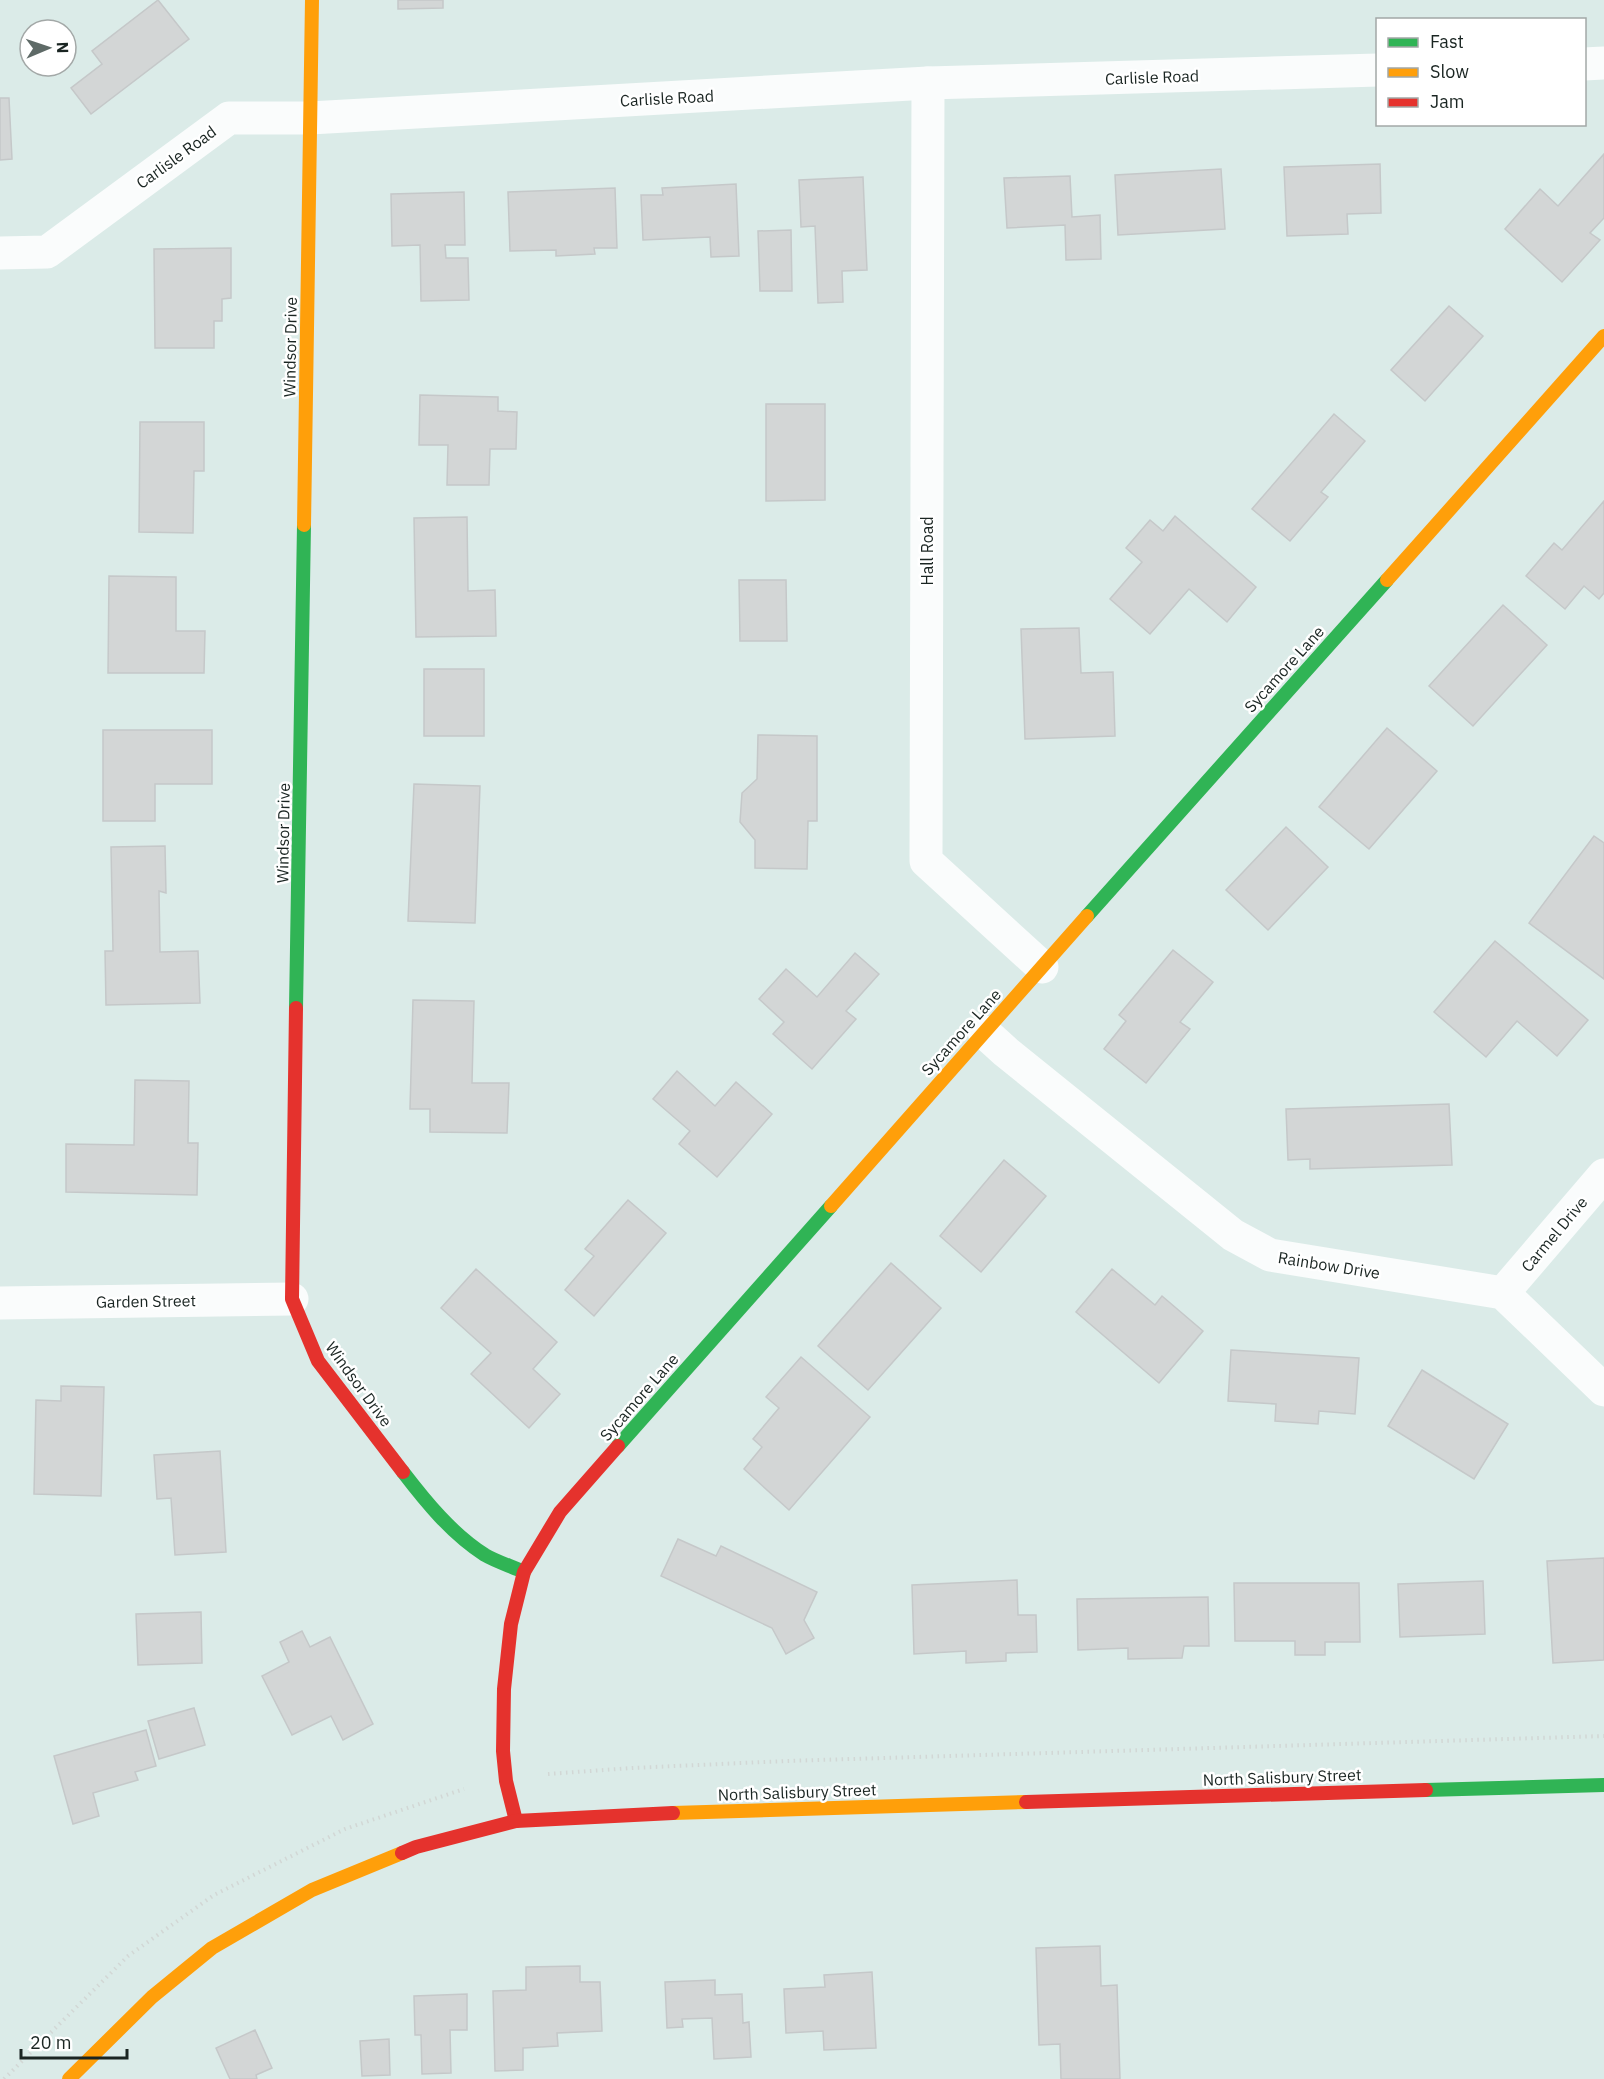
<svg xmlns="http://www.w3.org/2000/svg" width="1604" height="2079" font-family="'IBM Plex Sans',sans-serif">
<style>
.building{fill:#d3d6d6;stroke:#c5c8c9;stroke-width:1.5}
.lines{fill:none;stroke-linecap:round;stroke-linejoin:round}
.path{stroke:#d2d7d5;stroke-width:4;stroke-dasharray:1.5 4.5;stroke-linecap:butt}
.street{stroke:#fafcfc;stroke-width:33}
.fast{stroke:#30b455;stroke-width:14}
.slow{stroke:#ff9f0a;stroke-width:14}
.jam{stroke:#e5322d;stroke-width:14}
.labels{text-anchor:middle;stroke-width:5;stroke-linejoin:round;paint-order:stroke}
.street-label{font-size:16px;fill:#1a2522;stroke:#fff}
</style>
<rect width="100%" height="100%" fill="#dbebe8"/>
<g class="building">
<polygon points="158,0 189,39 91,114 71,88 102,64 92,51"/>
<polygon points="398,0 443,0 443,8 398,9"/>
<polygon points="0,98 9,98 12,159 0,160"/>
<polygon points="1604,154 1604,218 1590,233 1600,240 1562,282 1505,229 1540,189 1558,206"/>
<polygon points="1380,164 1381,213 1347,214 1348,234 1287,236 1284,167"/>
<polygon points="1221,169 1225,229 1118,235 1115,175"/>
<polygon points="1070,176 1072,217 1100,215 1101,259 1066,260 1065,225 1007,228 1004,178"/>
<polygon points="863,177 867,270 842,271 843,302 818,303 815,226 801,227 799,180"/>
<polygon points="736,184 739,256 711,257 710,237 643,240 641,195 663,195 662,188"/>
<polygon points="615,188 617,248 594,248 595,254 556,256 556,250 510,251 508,192"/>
<polygon points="464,192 465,245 445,245 446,258 468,258 469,300 421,301 420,245 392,246 391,194"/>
<polygon points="791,230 792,291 760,291 758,231"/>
<polygon points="231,248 231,298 222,299 222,321 214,321 214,348 155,348 154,249"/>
<polygon points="1449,306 1483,336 1425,401 1391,370"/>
<polygon points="420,395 498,397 498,411 517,412 516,449 490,449 489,485 447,485 448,445 419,445"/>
<polygon points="766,404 825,404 825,500 766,501"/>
<polygon points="1334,414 1365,441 1321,492 1328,497 1290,541 1252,509"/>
<polygon points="140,422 204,422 204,471 194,471 193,533 139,532"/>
<polygon points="1604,501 1604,593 1599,599 1584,586 1565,609 1526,576 1554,543 1562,550"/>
<polygon points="1175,516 1256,587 1227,622 1189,589 1150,634 1110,599 1142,562 1126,548 1150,520 1163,531"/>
<polygon points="467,517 468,591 495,590 496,636 416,637 414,518"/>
<polygon points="109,576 176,577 176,631 205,631 204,673 108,673"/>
<polygon points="739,580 786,580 787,641 740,641"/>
<polygon points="1503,605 1547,645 1473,726 1429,686"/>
<polygon points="1079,628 1081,673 1113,672 1115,736 1025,739 1021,629"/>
<rect x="424" y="669" width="60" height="67"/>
<polygon points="1387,728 1437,771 1369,849 1319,807"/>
<polygon points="103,730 212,730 212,784 155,784 155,821 103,821"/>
<polygon points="758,735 817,736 817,821 808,821 807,869 755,868 755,840 740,822 742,793 757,779"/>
<polygon points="414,784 480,786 475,923 408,921"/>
<polygon points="1286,827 1328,867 1268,930 1226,890"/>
<polygon points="1594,836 1604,843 1604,979 1529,923"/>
<polygon points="165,846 166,893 159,891 160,952 198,951 200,1003 106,1005 105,951 113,951 111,847"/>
<polygon points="1495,941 1588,1020 1557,1056 1517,1021 1486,1057 1434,1012"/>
<polygon points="1173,950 1213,982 1180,1022 1190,1029 1146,1083 1104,1049 1126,1021 1119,1015"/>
<polygon points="855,953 879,974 846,1011 856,1019 812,1069 773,1034 784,1022 759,999 786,969 817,997"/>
<polygon points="413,1000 474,1001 472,1083 509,1083 507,1133 430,1132 430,1109 410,1109"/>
<polygon points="677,1071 715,1106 736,1082 772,1114 717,1177 679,1144 690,1131 653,1099"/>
<polygon points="135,1080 189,1081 188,1143 198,1143 197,1195 66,1192 66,1144 134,1145"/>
<polygon points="1449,1104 1452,1165 1310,1169 1310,1159 1288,1160 1286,1109"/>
<polygon points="1004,1160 1046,1196 981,1272 940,1236"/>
<polygon points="628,1200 666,1233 594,1316 565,1290 594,1256 585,1249"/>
<polygon points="891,1263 941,1308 868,1390 818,1346"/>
<polygon points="476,1269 557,1342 533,1369 560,1394 529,1428 471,1374 491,1353 441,1308"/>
<polygon points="1112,1269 1155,1305 1162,1296 1203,1331 1159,1383 1076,1312"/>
<polygon points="1231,1350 1359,1358 1355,1414 1319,1411 1318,1424 1275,1421 1276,1404 1228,1401"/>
<polygon points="801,1357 870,1417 789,1510 744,1469 762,1447 753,1439 779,1408 766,1397"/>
<polygon points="1422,1370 1508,1424 1474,1479 1388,1426"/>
<polygon points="61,1386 104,1387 101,1496 34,1494 36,1400 61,1401"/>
<polygon points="220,1451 226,1552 175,1555 171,1498 157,1499 154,1455"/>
<polygon points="678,1539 716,1556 721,1546 817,1592 804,1620 814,1638 786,1654 772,1628 661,1576"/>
<polygon points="1604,1558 1604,1660 1553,1663 1547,1561"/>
<polygon points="1017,1580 1018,1615 1036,1615 1037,1652 1006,1653 1006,1661 966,1663 966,1651 914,1654 912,1585"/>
<polygon points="1483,1581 1485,1634 1400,1637 1398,1584"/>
<polygon points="1234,1583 1359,1583 1360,1642 1325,1642 1325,1655 1295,1655 1295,1641 1235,1641"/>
<polygon points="1208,1597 1209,1646 1184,1646 1182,1658 1128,1659 1128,1648 1078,1650 1077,1599"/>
<polygon points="201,1612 202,1663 138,1665 136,1614"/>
<polygon points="302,1631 310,1647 330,1637 373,1724 343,1740 331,1716 292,1735 262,1676 289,1662 280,1642"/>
<polygon points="194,1708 205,1745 159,1759 148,1721"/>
<polygon points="146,1730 156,1766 135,1772 138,1780 93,1793 99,1816 73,1824 54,1756"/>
<polygon points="1100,1946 1101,1986 1117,1985 1120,2079 1061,2079 1060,2044 1039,2045 1036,1948"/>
<polygon points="580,1966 580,1982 600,1982 602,2031 557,2033 558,2046 523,2048 523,2070 495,2071 493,1991 526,1990 526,1967"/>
<polygon points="872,1972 876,2048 824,2050 823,2031 786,2033 784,1989 825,1987 824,1975"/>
<polygon points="715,1980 715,1995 742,1994 743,2023 749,2022 751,2057 714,2059 712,2018 682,2019 683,2027 667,2028 665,1982"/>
<polygon points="467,1994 467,2030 450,2030 451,2073 422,2074 421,2035 415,2035 414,1996"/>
<polygon points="255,2030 272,2068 256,2075 257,2079 230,2079 216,2048"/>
<polygon points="389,2039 390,2075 362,2076 360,2041"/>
</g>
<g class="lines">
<g class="path">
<polyline points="548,1774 632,1768 786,1761 1604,1736"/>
<polyline points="4,2079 128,1956 214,1895 345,1829 464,1789"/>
</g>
<g class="street">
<polyline points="1584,64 1604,63"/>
<polyline points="928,83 926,861 1042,967"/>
<polyline points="0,253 47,252 229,118 310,118 928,83 1378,70"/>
<polyline points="984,1032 1006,1052 1233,1235 1270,1255 1503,1293 1604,1390"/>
<polyline points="1503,1293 1604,1175"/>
<polyline points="0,1303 292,1299"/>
</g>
<g class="fast">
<polyline points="1087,916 1387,580"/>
<polyline points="296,1008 304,525"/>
<polyline points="618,1446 831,1206"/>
<path d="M403 1472C426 1502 452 1534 485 1555 497 1562 511 1566 524 1572"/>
<polyline points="1426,1790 1604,1785"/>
</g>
<g class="slow">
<polyline points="304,525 312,0"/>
<polyline points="1387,580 1604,336"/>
<polyline points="831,1206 1087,916"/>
<polyline points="673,1813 1026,1802"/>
<polyline points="69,2079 152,1997 212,1948 312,1890 402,1853"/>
</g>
<g class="jam">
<polyline points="296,1008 292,1299 318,1361 403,1472"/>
<polyline points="1026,1802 1426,1790"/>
<polyline points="516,1821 506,1781 503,1751 504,1689 511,1624 524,1572 560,1512 618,1446"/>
<polyline points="402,1853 416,1847 516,1821 673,1813"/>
</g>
</g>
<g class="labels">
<g class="street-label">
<text transform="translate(1152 77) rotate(-2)" y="6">Carlisle Road</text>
<text transform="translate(667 98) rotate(-3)" y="6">Carlisle Road</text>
<text transform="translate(176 157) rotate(-36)" y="6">Carlisle Road</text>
<text transform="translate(290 347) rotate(-89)" y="6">Windsor Drive</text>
<text transform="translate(927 551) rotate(-90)" y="6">Hall Road</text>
<text transform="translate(1284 669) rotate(-48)" y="6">Sycamore Lane</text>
<text transform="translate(283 833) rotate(-89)" y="6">Windsor Drive</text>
<text transform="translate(961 1032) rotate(-48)" y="6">Sycamore Lane</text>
<text transform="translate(1554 1234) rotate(-50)" y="6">Carmel Drive</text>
<text transform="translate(1329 1265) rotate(9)" y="6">Rainbow Drive</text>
<text transform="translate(146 1301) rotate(-1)" y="6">Garden Street</text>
<text transform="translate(359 1384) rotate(54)" y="6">Windsor Drive</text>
<text transform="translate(639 1397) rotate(-49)" y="6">Sycamore Lane</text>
<text transform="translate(1282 1777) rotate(-2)" y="6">North Salisbury Street</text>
<text transform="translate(797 1792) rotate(-2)" y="6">North Salisbury Street</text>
</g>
</g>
<rect x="1376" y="18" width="210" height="108" fill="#ffffff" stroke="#a3a8a7" stroke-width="1.5"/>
<rect x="1388" y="38" width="30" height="9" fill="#30b455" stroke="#a3a8a7" stroke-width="1.5"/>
<text x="1430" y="48" font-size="18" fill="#1a2522">Fast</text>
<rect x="1388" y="68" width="30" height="9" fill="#ff9f0a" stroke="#a3a8a7" stroke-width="1.5"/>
<text x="1430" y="78" font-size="18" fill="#1a2522">Slow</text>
<rect x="1388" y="98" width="30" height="9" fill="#e5322d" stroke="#a3a8a7" stroke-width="1.5"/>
<text x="1430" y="108" font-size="18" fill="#1a2522">Jam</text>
<g transform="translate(48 48) rotate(88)"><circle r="28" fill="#ffffff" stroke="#a3a8a7" stroke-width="1.5"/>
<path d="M0-4.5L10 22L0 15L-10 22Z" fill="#5e6a67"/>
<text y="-9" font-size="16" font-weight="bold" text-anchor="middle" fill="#1a2522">N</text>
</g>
<path d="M21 2049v9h106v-9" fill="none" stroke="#1a2522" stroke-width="3"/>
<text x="30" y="2049" font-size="18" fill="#1a2522" stroke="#ffffff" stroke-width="4.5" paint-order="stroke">20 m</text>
</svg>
